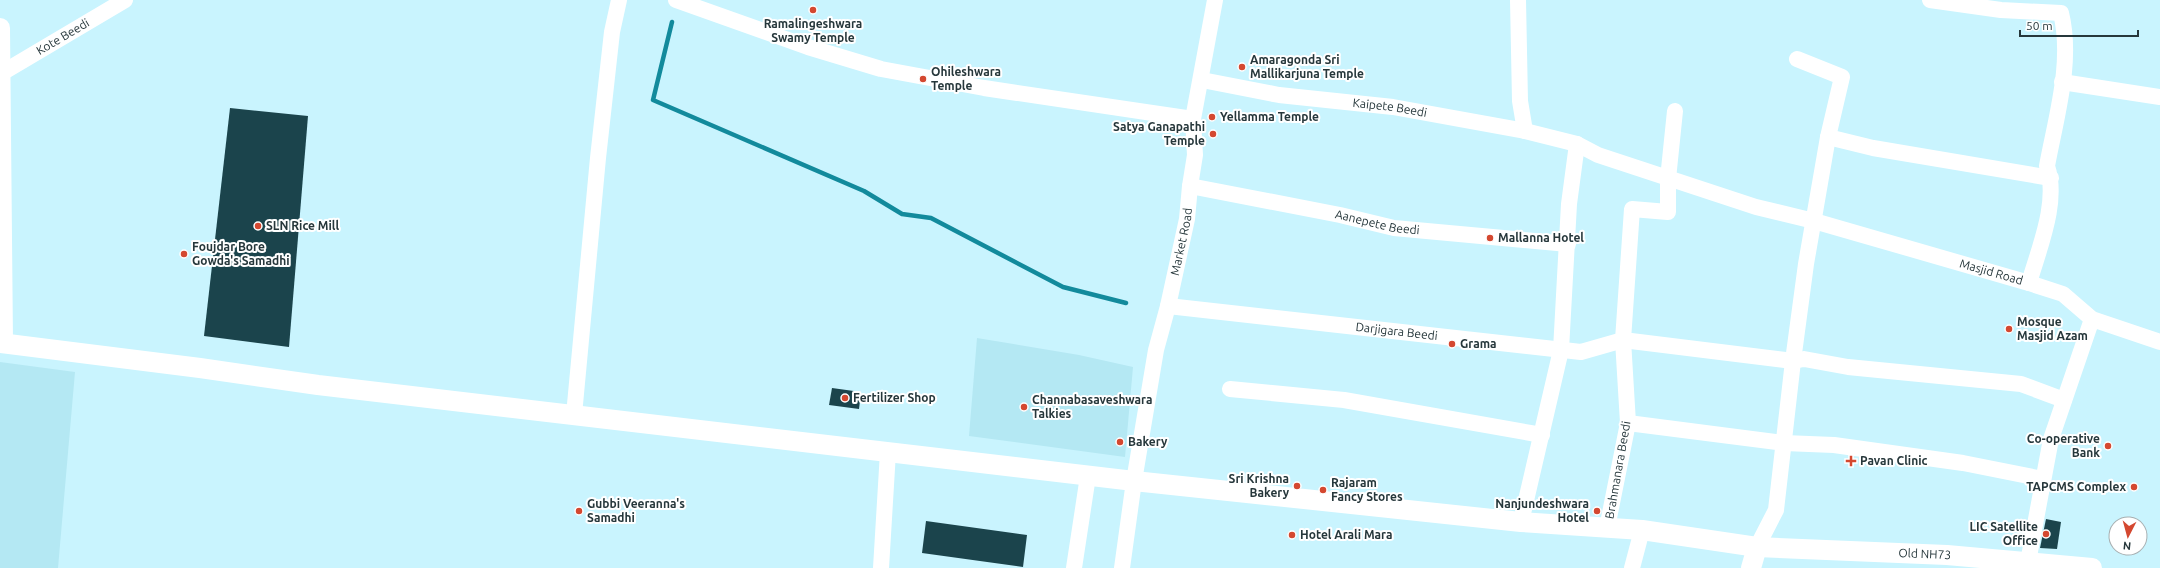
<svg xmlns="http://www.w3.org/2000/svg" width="2160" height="568" font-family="Ubuntu,sans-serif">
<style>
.built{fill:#b4e8f3}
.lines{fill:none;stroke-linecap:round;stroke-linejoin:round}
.stream{stroke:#128a9c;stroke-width:4.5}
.building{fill:#1b444c}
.minor{stroke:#fff;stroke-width:16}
.major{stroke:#fff;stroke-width:20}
.poi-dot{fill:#d44830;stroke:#fff;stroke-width:1.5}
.labels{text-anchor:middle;stroke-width:4;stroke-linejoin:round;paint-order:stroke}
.poi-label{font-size:12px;font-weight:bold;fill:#26373b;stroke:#fff;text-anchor:start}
.street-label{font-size:12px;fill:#26373b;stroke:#fff}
</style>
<rect width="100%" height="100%" fill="#c9f4fe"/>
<g class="built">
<polygon points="977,338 1079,355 1133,367 1125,457 969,436"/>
<polygon points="0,362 75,372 58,568 0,568"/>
</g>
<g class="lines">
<polyline class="stream" points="672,22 653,100 864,191 902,214 931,218 1063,287 1126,303"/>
</g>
<g class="building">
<polygon points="230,108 308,116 289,347 204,336"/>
<polygon points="832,388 861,392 859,409 829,405"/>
<polygon points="2046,519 2061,522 2057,549 2040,548"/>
<polygon points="926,521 1027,535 1023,567 922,553"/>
</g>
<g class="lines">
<g class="minor">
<polyline points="676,0 808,47 881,69 984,88 1193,119"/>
<polyline points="1518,0 1520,101 1525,131"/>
<path d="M1930 0 2001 10 2061 13C2073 62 2056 117 2047 166 2059 202 2039 248 2029 283"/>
<path id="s1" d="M0 74 125 0"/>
<path id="s2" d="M1202 80 1279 95 1393 107 1525 131 1577 144 1598 155 1756 207 1814 221 2029 283 2063 294 2092 319 2160 342"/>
<polyline points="2062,82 2160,97"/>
<polyline points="1675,111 1668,179 1668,212 1632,209 1623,340 1793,361 1804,359 1848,367 2021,384 2064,400"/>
<polyline points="1828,137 1873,148 2051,178"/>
<path id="s3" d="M1190 186 1340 215 1394 228 1568 244"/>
<path id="s4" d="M1168 306 1581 352 1623 340 1628 423 1607 528"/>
<polyline points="1230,389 1344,400 1542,435"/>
<polyline points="574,415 598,158 612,32 619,0"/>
<polyline points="1628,423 1784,443 1834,445 1963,463 2043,479"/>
<polyline points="1521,522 1561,350 1569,204 1577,144"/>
<polyline points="1757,547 1776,510 1793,361 1806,264 1828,137 1842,77 1797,59"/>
<polyline points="2028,562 2051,439 2092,319"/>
<polyline points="881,568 888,452"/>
<polyline points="1074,568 1088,476"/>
<path id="s5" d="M1122 568 1134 481 1156 350 1168 306 1187 219 1190 186 1195 155 1193 119 1215 0"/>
<polyline points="1632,568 1642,530"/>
</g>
<g class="major">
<polyline points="0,28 3,343"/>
<path id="s6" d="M0 343 200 368 318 385 1134 481 1521 522 1642 530 1757 547 1947 555 2092 568"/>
<polyline points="1751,568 1757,547"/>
</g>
</g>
<g class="poi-dot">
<circle cx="813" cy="10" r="4"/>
<circle cx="1242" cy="67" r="4"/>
<circle cx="923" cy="79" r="4"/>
<circle cx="1212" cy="117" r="4"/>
<circle cx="1213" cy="134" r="4"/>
<circle cx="258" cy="226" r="4"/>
<circle cx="1490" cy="238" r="4"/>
<circle cx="184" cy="254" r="4"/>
<circle cx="2009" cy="329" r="4"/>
<circle cx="1452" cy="344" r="4"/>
<circle cx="845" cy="398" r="4"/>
<circle cx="1024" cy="407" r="4"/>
<circle cx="1120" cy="442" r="4"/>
<circle cx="2108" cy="446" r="4"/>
<path d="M1849 455h4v4h4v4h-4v4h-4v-4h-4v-4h4z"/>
<circle cx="1297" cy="486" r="4"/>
<circle cx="2134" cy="487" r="4"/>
<circle cx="1323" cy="490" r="4"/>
<circle cx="579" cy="511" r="4"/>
<circle cx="1597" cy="511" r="4"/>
<circle cx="2046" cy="534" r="4"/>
<circle cx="1292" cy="535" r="4"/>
</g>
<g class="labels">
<g class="poi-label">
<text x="813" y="28" text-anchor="middle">Ramalingeshwara<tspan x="813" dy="14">Swamy Temple</tspan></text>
<text x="1250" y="64">Amaragonda Sri<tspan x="1250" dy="14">Mallikarjuna Temple</tspan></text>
<text x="931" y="76">Ohileshwara<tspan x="931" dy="14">Temple</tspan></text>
<text x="1220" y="121">Yellamma Temple</text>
<text x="1205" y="131" text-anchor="end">Satya Ganapathi<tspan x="1205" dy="14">Temple</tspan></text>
<text x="266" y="230">SLN Rice Mill</text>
<text x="1498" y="242">Mallanna Hotel</text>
<text x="192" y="251">Foujdar Bore<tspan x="192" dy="14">Gowda's Samadhi</tspan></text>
<text x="2017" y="326">Mosque<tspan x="2017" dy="14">Masjid Azam</tspan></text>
<text x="1460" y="348">Grama</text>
<text x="853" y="402">Fertilizer Shop</text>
<text x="1032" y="404">Channabasaveshwara<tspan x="1032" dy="14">Talkies</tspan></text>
<text x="2100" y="443" text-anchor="end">Co-operative<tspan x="2100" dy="14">Bank</tspan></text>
<text x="1128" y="446">Bakery</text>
<text x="1860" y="465">Pavan Clinic</text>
<text x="1289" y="483" text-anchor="end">Sri Krishna<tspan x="1289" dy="14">Bakery</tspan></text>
<text x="1331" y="487">Rajaram<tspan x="1331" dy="14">Fancy Stores</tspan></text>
<text x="2126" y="491" text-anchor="end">TAPCMS Complex</text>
<text x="587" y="508">Gubbi Veeranna's<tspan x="587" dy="14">Samadhi</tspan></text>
<text x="1589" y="508" text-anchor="end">Nanjundeshwara<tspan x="1589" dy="14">Hotel</tspan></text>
<text x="2038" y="531" text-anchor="end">LIC Satellite<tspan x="2038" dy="14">Office</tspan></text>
<text x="1300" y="539">Hotel Arali Mara</text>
</g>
<g class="street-label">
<text dy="4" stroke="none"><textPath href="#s1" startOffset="73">Kote Beedi</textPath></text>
<text dy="4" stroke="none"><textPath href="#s2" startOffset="190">Kaipete Beedi</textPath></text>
<text dy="4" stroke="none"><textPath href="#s3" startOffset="191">Aanepete Beedi</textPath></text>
<text dy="4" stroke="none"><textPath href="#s5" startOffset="332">Market Road</textPath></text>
<text dy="4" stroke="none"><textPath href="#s2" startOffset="815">Masjid Road</textPath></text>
<text dy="4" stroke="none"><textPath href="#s4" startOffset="230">Darjigara Beedi</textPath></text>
<text transform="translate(1618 470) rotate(-80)" y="4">Brahmanara Beedi</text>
<text dy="4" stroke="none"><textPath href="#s6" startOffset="1937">Old NH73</textPath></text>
</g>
</g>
<g transform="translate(2128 536) rotate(186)"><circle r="19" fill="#ffffff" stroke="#a8afb1"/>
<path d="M0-3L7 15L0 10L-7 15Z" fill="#d44830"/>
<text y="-6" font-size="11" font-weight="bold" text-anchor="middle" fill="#26373b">N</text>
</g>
<path d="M2020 30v6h118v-6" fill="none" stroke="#26373b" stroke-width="2"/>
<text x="2026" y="30" font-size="12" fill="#26373b" stroke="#ffffff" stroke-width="3" paint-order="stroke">50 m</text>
</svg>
